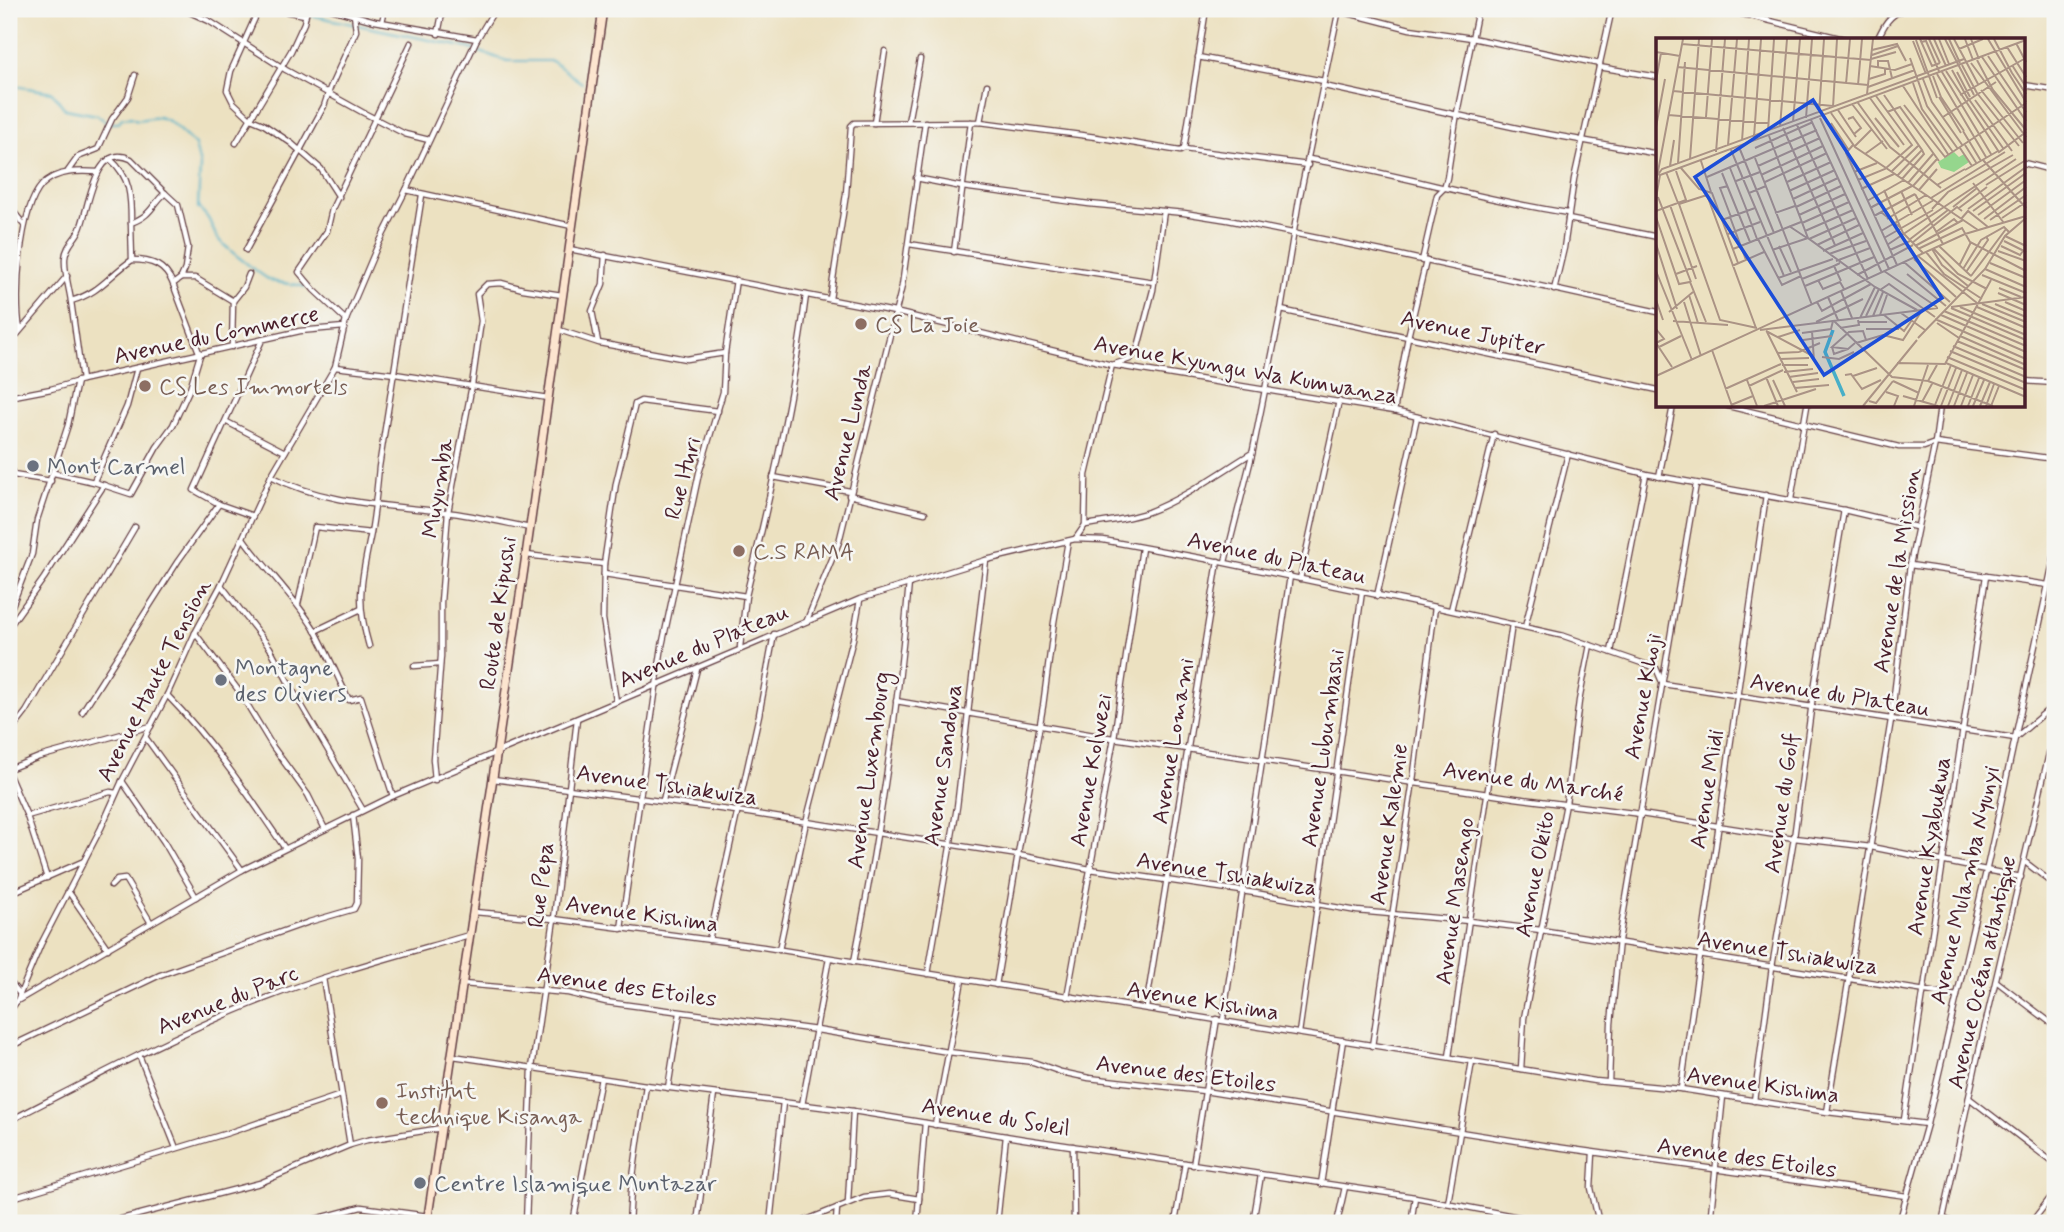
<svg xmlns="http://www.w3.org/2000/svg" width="2064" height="1232" font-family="Mynerve,sans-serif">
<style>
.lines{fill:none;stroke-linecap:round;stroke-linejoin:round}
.stream{stroke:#48afc7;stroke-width:2}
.minor-casing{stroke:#623c42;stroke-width:7}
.secondary-casing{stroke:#623c42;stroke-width:10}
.minor{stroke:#fff;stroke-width:4.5}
.secondary{stroke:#fce5cf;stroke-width:7}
.education-dot{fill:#8d6e63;stroke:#f6f6f2;stroke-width:2.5}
.worship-dot{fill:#6b7280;stroke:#f6f6f2;stroke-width:2.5}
.labels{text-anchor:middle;stroke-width:5;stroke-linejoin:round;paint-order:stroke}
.education-label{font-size:23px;fill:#785e54;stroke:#f6f6f2;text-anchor:start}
.street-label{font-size:23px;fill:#4a1f2b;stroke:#f6f6f2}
.worship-label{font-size:23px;fill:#5b616d;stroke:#f6f6f2;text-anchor:start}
.inset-river{fill:none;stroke:#48afc7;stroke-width:3.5}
.inset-road{fill:none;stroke:#ab9385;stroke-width:2}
.view{fill:#1d4ed8;fill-opacity:0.15;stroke:#1d4ed8;stroke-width:3.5}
.inset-edge{fill:none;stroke:#4a1f2b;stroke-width:3.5}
</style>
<rect width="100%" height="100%" fill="#f6f6f2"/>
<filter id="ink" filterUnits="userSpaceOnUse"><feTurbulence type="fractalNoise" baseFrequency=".0143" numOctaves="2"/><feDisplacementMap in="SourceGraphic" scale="14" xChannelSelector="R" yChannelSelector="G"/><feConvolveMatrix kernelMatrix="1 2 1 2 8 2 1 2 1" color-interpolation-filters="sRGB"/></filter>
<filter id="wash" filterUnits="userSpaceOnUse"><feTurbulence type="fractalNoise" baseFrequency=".00686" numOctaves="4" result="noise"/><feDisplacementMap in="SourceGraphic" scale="28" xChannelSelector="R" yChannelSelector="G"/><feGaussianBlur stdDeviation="1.57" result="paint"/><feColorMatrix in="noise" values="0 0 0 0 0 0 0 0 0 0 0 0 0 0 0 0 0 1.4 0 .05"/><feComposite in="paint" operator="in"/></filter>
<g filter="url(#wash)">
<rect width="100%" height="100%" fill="#ece1c1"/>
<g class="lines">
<g class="stream">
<polyline points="309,15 468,48 507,61 552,61 582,83"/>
<path d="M9 85 52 92 65 109 97 115 108 123H118L122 118 131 117 137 120 159 117 169 121 195 145 200 165 198 208C214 220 209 227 219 240 225 247 264 278 272 281 283 284 294 283 305 287"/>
</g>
</g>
</g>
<g filter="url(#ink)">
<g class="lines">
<defs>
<g id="minor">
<polyline points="183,9 209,21 286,70 362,112 405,134 429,140"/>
<polyline points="259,9 231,71 227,90 233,102 251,119 263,124 291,143 321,169 339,197"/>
<polyline points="273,9 305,15"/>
<polyline points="331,9 375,21 477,39"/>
<polyline points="1332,9 1410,29 1472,38 1600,64"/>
<polyline points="1722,9 1848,40"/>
<polyline points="382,22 385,9"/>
<polyline points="438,34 443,9"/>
<path d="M1877 40C1884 25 1888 16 1904 9"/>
<polyline points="1198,57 1324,81"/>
<polyline points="1599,67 1658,77"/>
<polyline points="2024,85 2055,90"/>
<polyline points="1324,86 1531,131 1658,154"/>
<polyline points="908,122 920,59"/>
<polyline points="980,122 987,85"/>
<polyline points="874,123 885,51"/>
<polyline points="236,143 291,51 304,23 307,9"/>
<polyline points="1184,149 1206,9"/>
<path d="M110 159C131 177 131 198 131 223"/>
<path d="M1309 159C1397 173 1481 200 1568 213"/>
<polyline points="2024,163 2055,171"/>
<polyline points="68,171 78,157 98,149 112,119 128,97 135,75"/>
<polyline points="916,178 962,187 1089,204 1184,213 1228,220 1381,251 1658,312"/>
<polyline points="406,190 572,226"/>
<polyline points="9,206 24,225"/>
<polyline points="1568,219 1658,237"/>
<polyline points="909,244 1154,282"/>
<polyline points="569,249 895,312 1112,365 1394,411 1646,474 1844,510 1916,527"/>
<polyline points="246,250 324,106 330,88 356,31 354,14"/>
<polyline points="954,252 971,122"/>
<path d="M132 260C152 260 165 265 173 284"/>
<polyline points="1422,261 1437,195 1444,188 1447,178 1457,113 1478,9"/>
<polyline points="181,278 195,278 233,301"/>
<polyline points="1554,290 1564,248 1574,179 1612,9"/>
<polyline points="830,299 846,194 851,126 854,123 980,122 1096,137 1180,151 1184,149 1308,165"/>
<path d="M71 301C69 287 64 272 65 258 66 245 76 239 80 229 89 209 94 141 131 159L165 193"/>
<polyline points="1281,310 1658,390"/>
<polyline points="346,320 314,290 299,272 327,231 332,209 411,43"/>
<path d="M20 330C14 298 19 210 42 185 56 170 79 171 98 172"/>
<polyline points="559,330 599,343 686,359 725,353"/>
<polyline points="598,342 592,311 603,284 605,255"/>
<polyline points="9,344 67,276"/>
<polyline points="232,347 233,301 244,287 249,274"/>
<polyline points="335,367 395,374 548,398"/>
<polyline points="2024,381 2055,383"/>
<polyline points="9,397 51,389 82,380 300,331 344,327"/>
<polyline points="1728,406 1899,447 1924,447 1935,443 2055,459"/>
<polyline points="1394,411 1408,337 1426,261"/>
<polyline points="227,422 285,452"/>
<polyline points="9,463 13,475 51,481"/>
<path d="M54 473 94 482 131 494 157 447 173 425 190 388 200 355 173 284 181 278 185 269 188 247 178 205 165 193C151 206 152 215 131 223L132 260C107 277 101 292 71 301L82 380"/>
<path d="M271 476C324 504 386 505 445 512 473 515 501 522 530 528"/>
<polyline points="773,477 850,491"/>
<polyline points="1659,477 1673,406"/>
<polyline points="94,481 127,406 137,368"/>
<polyline points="849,495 925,513"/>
<polyline points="1791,499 1807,406"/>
<polyline points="253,516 219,504 194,490 262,340"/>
<path d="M1085 525C1106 522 1128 519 1148 512 1185 498 1219 473 1252 453"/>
<path d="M243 538C266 570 296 598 316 632 328 654 338 678 349 700L361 697 393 796"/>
<polyline points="1076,538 1085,525 1086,475 1112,365 1130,359 1137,351 1153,290 1164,211"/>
<polyline points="526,555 604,564 616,483 635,404 641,401 718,411"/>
<polyline points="1225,562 1252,455 1281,310 1299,200 1339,9"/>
<polyline points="604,564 603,619 616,701"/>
<polyline points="1910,565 2055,586"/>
<polyline points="604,574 746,596 740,647"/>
<polyline points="1300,579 1339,401"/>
<polyline points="221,585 270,648 292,689 363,810"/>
<path d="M746 596C770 497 793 396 806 295"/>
<polyline points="1377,596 1417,417"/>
<polyline points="298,604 315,527 371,533"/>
<polyline points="1451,610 1494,434"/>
<polyline points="807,620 839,542 902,286 925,122"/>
<polyline points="9,627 44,578 104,485"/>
<polyline points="1525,627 1568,454"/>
<polyline points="9,628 10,611 32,554 37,520 68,425 77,381"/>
<polyline points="315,631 361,609"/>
<polyline points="195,633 239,691 273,747 308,795 325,829"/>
<path d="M369 646C355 599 362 578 371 533 375 511 377 489 379 467L422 195"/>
<polyline points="1611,652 1646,474"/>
<polyline points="414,666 440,664"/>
<path d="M167 695C212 741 248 794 284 847"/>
<polyline points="896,701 1100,736 1515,798 1641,814 1794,838 1871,847 2021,877"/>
<polyline points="82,712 178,561 219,504"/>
<polyline points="9,734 26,712 135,527"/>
<polyline points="146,738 242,870"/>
<polyline points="9,769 39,757 151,726"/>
<polyline points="9,775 27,816 47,878"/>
<polyline points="493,779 736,811 1018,855 1090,869 1255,893 1357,911 1469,921 1541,930 1957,996"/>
<polyline points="435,780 433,759 441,656 441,602 448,512 472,385 481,321 477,294 487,284 501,283 523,289 562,295"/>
<polyline points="122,781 164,842 196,897"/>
<polyline points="663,800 697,669"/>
<polyline points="27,816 110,792 116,793"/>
<polyline points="2025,862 2055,885"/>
<polyline points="111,886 117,880 125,879 151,923"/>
<polyline points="68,891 108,949"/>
<polyline points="9,894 84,861"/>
<polyline points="474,912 554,919 763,947 1595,1081 1681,1089 1827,1112 1927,1124"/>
<polyline points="621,929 662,646 699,473 723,392 725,353 736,280"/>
<polyline points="709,940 759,715 774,634"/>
<polyline points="779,950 806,822 853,639 860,600"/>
<path d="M854 962C879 836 898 711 909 583"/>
<polyline points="928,974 957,807 986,560"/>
<polyline points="323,978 350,1145"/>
<polyline points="9,981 20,994"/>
<polyline points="1996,981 2055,1026"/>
<polyline points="463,984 568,993 606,1002 817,1030 948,1052 1033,1062 1061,1072 1089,1078 1204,1091 1542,1145 1907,1196"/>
<polyline points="996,985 1043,706 1054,622 1068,541"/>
<polyline points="1067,997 1114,738 1142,548"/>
<polyline points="17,1001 242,870 393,796 860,599 986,560 1075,539 1103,540 1206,559 1435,607 1564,636 1656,668 1663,684 2015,738 2055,704"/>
<polyline points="1146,1008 1218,561"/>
<polyline points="9,1012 17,1001 41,944 101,828 122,781 167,695 195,633 221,585 271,476 335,367 346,320 377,247 406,190 477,39 495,9"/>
<polyline points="1223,1020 1290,576"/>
<polyline points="1299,1033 1362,592"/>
<polyline points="1372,1046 1413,781 1435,607"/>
<polyline points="9,1047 160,975 309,922 354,909 357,903 358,859 353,815"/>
<polyline points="139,1055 176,1148"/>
<polyline points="453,1056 646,1085 853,1111 1024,1139 1415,1197 1524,1218 1531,1223"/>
<polyline points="1449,1057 1512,624"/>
<polyline points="1521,1069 1524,1018 1566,804 1579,701 1590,645"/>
<polyline points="1609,1082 1611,1024 1619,940 1696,484"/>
<polyline points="668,1088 680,1013"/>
<polyline points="1681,1089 1766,495"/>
<polyline points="1969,1098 2055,1164"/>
<polyline points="1754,1101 1772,967 1794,838 1813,695 1844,510"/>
<polyline points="802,1105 829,958"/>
<polyline points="1827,1112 1891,720 1910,565 1935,443 1940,406"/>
<polyline points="1904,1120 1986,576"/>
<path d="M9 1121C93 1078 177 1033 264 999 330 973 400 955 469 935"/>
<polyline points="935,1125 962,980"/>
<polyline points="1073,1146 1074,1223"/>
<polyline points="1593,1153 1591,1188 1599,1223"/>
<polyline points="1193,1165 1217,1019"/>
<polyline points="1321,1184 1343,1040"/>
<polyline points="9,1199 228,1133 341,1095"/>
<polyline points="848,1202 853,1111"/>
<polyline points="1448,1203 1472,1061"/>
<polyline points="1943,1218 1954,1223"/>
<polyline points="106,1223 260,1183 350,1145 367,1140 442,1128"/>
<polyline points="301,1223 361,1207 428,1216"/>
<polyline points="482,1223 482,1221"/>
<polyline points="526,1223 532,1068 554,919 577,719"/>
<polyline points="573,1223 601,1078"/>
<polyline points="629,1223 631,1191 646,1085"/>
<polyline points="697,1223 714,1094"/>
<polyline points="770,1223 783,1102"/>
<polyline points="799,1223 864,1197 889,1194 919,1199"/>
<polyline points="836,1223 837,1208"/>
<polyline points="917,1223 925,1123"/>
<polyline points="997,1223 1006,1136"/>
<polyline points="1175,1223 1185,1163"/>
<polyline points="1253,1223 1261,1175"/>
<polyline points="1337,1223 1345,1187"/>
<polyline points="1411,1223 1415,1197"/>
<polyline points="1710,1223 1723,1096"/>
<polyline points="1899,1223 1927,1124 1988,863 2055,553"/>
<polyline points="1942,1223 1976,1064 2055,728"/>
<polyline points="2031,1223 2055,1192"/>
</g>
<polyline id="secondary" points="427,1223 526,555 603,9"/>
</defs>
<use href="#minor" class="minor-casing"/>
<use href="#secondary" class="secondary-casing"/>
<use href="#minor" class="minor"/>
<use href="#secondary" class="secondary"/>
</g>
</g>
<g class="education-dot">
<circle cx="861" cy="324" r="7"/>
<circle cx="145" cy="386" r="7"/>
<circle cx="739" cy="551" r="7"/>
<circle cx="382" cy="1103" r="7"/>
</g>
<g class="worship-dot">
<circle cx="33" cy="466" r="7"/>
<circle cx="221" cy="680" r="7"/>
<circle cx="420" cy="1183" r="7"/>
</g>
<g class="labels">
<g class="education-label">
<text x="875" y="332">CS La Joie</text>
<text x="159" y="394">CS Les Immortels</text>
<text x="753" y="559">C.S RAMA</text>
<text x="396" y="1098">Institut<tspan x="396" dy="26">technique Kisanga</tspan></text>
</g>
<g class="street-label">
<text transform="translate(1473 332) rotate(12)" y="8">Avenue Jupiter</text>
<text transform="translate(216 334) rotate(-12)" y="8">Avenue du Commerce</text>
<text transform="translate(1246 369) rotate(10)" y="8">Avenue Kyungu Wa Kumwanza</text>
<text transform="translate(847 432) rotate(-76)" y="8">Avenue Lunda</text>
<text transform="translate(682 478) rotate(-75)" y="8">Rue Ituri</text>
<text transform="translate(437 488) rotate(-81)" y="8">Muyumba</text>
<text transform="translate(1277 557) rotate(12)" y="8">Avenue du Plateau</text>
<text transform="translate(1896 570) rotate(-81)" y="8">Avenue de la Mission</text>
<text transform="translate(497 613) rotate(-82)" y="8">Route de Kipushi</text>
<text transform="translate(703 645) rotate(-23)" y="8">Avenue du Plateau</text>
<text transform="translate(153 680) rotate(-63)" y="8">Avenue Haute Tension</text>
<text transform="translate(1840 694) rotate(9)" y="8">Avenue du Plateau</text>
<text transform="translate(1642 696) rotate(-80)" y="8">Avenue Khoji</text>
<text transform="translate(1172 741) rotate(-81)" y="8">Avenue Lomami</text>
<text transform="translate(1322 748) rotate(-82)" y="8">Avenue Lubumbashi</text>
<text transform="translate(942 765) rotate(-82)" y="8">Avenue Sandowa</text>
<text transform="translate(868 770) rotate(-82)" y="8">Avenue Luxembourg</text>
<text transform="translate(1090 770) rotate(-80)" y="8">Avenue Kolwezi</text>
<text transform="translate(1533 781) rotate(8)" y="8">Avenue du Marché</text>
<text transform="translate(667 784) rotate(8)" y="8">Avenue Tshiakwiza</text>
<text transform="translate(1706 789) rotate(-81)" y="8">Avenue Midi</text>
<text transform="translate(1781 803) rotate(-82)" y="8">Avenue du Golf</text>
<text transform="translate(1388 824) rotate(-82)" y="8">Avenue Kalemie</text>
<text transform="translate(1928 846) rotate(-81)" y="8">Avenue Kyabukwa</text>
<text transform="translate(1227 873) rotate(9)" y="8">Avenue Tshiakwiza</text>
<text transform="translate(1534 874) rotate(-79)" y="8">Avenue Okito</text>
<text transform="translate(540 885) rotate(-83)" y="8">Rue Pepa</text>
<text transform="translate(1964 885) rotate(-77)" y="8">Avenue Mulamba Nyunyi</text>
<text transform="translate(1454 901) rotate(-82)" y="8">Avenue Masengo</text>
<text transform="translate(642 913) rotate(8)" y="8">Avenue Kishima</text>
<text transform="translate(1788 952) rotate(9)" y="8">Avenue Tshiakwiza</text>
<text transform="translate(1981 972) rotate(-77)" y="8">Avenue Océan atlantique</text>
<text transform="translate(627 986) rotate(8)" y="8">Avenue des Etoiles</text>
<text transform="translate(227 999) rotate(-22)" y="8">Avenue du Parc</text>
<text transform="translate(1203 1000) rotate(9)" y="8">Avenue Kishima</text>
<text transform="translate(1186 1073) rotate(7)" y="8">Avenue des Etoiles</text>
<text transform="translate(1763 1084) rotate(8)" y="8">Avenue Kishima</text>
<text transform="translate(996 1116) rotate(9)" y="8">Avenue du Soleil</text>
<text transform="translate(1747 1157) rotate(8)" y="8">Avenue des Etoiles</text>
</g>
<g class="worship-label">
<text x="47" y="474">Mont Carmel</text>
<text x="235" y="675">Montagne<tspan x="235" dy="26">des Oliviers</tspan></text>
<text x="434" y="1191">Centre Islamique Muntazar</text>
</g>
</g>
<g transform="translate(1656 38)">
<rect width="369" height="369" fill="#ece1c1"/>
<path d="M298 114 303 119 308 116 313 124 298 134 285 130 282 124Z" fill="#95d68d"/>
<path class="inset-river" d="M177 292 169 314 188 358"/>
<path class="inset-road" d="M264 1 276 28 284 25M273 1 284 25M278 1 290 28M283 1 293 26M289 1 318 57M293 1 304 25M298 1 322 46M309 1 317 22M315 1 323 21M332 1 370 64M338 1 356 35M260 2 281 60M257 3 270 36M265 4 270 3 283 33M360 5 370 24M26 6 215 22M351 9 370 39M303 11 327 1M216 12 241 6 250 23M0 14 24 18M216 17 242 8M332 18 370 74M326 19 370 83M254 20 271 68 302 111M215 21 240 14M321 22 337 52 370 92M315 25 370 99M306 27 321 55M356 27 370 49M214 28 239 32 256 26M21 29 212 47M222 29V23H232L236 40M296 32 312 61M290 33 343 114 370 94M286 34 335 116M301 34 314 59M356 35 370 56M281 36 330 119M277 38 285 59 308 93M213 41 229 36V31M267 41 276 64 307 108M0 43 5 15M257 45 266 71 297 114M190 46 194 1M202 47 206 1M247 48 292 116M212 49 259 32M325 52 367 105M17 53 177 68M321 55 363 108M211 56 217 1M228 57 266 112 241 138M304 57 368 21M283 59 305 95M214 60 248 107M312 60 347 110M319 62 356 113M202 65 234 109 285 150M196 66 231 111M248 67 289 119 370 65M177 69 181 1M182 72 200 99M231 74 244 69 283 123M163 75 168 1M175 75 199 109 322 192M12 77 112 85M50 79 56 1M287 79 340 44M150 80 156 1M164 80 233 231M219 80 243 109M192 81 197 79 205 90 198 96M155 82 226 235M137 84 144 1M175 85 192 111M141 87 212 241M0 89 9 41M124 89 131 1M127 90 179 207M112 93 118 1M307 93 325 123M113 98 152 200 219 249 261 272M98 99 105 1M86 103 93 1M72 107 81 1M197 107 190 115 241 227M309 107 321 126M83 109 118 195M198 109 215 92M99 110 157 84M304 110 316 128M75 112 93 155M60 114 69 1M209 116 227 103M99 120 156 267M34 121 43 1M327 122 370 170M45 123 55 154M22 125 29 24M14 128 18 102M102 128 164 100M25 130 43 151 56 155 82 225M74 130 91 173M309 132 342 113M236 133 262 108M10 134 22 165M198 134 221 125M66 135 94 204M105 137 167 108M1 138 6 131 308 21M51 139 161 92M246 141 268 116 266 112M202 142 229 131 256 107 220 58M80 143 104 134M0 144 27 1M109 144 171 115M131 144 175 124M252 145 277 116M317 145 348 185M281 147 309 131M330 147 370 122M72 148 64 150 75 179M110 148 93 155 128 238M257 148 281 121M205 151 238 136M228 152 247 195 267 215M263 152 281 131M133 153 179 132M245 153 256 177M259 156 287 206M2 159 35 244M0 160 4 137 370 2M275 160 349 114M137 161 182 140M211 163 248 142M14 167 40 241M140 169 185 148M297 169 321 150M214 170 256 148M303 170 331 149M276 171 292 154 357 117M312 171 370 129M0 173 30 162 20 133M317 173 370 135M91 174 101 201M225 174 245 190M119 175 139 168M143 177 189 156M322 177 370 142M218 178 259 156M0 179 23 246 34 244 50 284M74 179 90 222M346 180 370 164M231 181 270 157M305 181 312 173 332 189M328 181 370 149M66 182 99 170M334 182 370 157M146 185 193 164M133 188 151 200M149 193 197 172M225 193 278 162M280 194 298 181 302 185M72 196 104 184M349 198 370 208M228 200 277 172M102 201 126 247 145 238M153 201 200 180M253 202 292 172M348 203 370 214M256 205 301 169 306 173M0 206 21 271M161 207 203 187M231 207 360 121M123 208 135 234M259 208 307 182M283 208 315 238M345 208 364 217 367 213M77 211 145 184M262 211 306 190 314 204 370 233M276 211 286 227 312 248M278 211 302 236 331 251M116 212 152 200M234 212 254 203M167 213 207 195M342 213 370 223M270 214 288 236 326 261M173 216 210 203M262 218 321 265M258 221 300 259M180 223 214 210M248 224 294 264M184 225 178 228 185 243M334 225 370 240M76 228 108 214M303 228 315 204M307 231 325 202 348 189 353 194M329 231 370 249M0 233 36 322M228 233 281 269M310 234 332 202 330 198M20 236 41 228M251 236 290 268M201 237 257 207M326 237 370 255M315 238 350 191M122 240 177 221M146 241 178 228M162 242 167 251 184 244 188 251M149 248 218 219M343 250 365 259M224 252 233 246 279 279M185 253 196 280M342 255 370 267M33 257 42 285M172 259 182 282M0 262 7 282M28 264 45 318M161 264 166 273 215 246M349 264 370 273M326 266 370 284M339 266 370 279M295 269 370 259M304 269 370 297M321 269 370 290M295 270 370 302M288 273 370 308M13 274 37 254M245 275 269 292M224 277 231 257M228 277 248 293 256 282M285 277 370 314M210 278 223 251M217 278 227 254M204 280 219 249M279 281 370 321M17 283 72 287M178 283 236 339 272 343 281 327M160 284 207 261M202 284H231M281 285 303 300M100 290 51 157 23 166 64 282 101 290M184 290 203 287 202 282M0 291 8 301 0 305M210 291H243M104 292 282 270M110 293 157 318M156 293 158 323M111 294 141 354M146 295 175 291 177 283M304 298 370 327M122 299 144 292M262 300 329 231 349 198 370 180M147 302 176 298M301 303 370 332M0 305 16 329M199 305 192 311 176 309 193 294 207 293 210 302M200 305 227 297 247 302 265 274M297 308 370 339M3 309 25 298M176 309 178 316 192 311M56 312 76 368M294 313 370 345M143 314 164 305M121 315 143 314M166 319 183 321 198 314M291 319 370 352M124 321 153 320M241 325 289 326 335 242M290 325 370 359M126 327H152M128 334 157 331M189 337 195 336 206 351 225 342M0 338 309 196 370 178M197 338 221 330M110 339 122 368M133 339 162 335M91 342 101 368M117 342 129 368M237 343 263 355M272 343 337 368M137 344 163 341M93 348 127 332M139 350 173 347M69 351 125 326M230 354 242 358 238 368M247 358 282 368M213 363 220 365 237 343M266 364 277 344M75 367 97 358M279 367 295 327M108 368 160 351M207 368 261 302M258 368 272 327M285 368 300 330M292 368 306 332M298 368 311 335M305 368 317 337M312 368 323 340M317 368 328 342M324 368 334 344M330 368 338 346M335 368 343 348"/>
<path class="view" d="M157 62 286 260 168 337 39 139Z"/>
<rect width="369" height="369" class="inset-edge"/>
</g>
<rect width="2064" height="1232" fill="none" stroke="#f6f6f2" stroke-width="35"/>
</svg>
